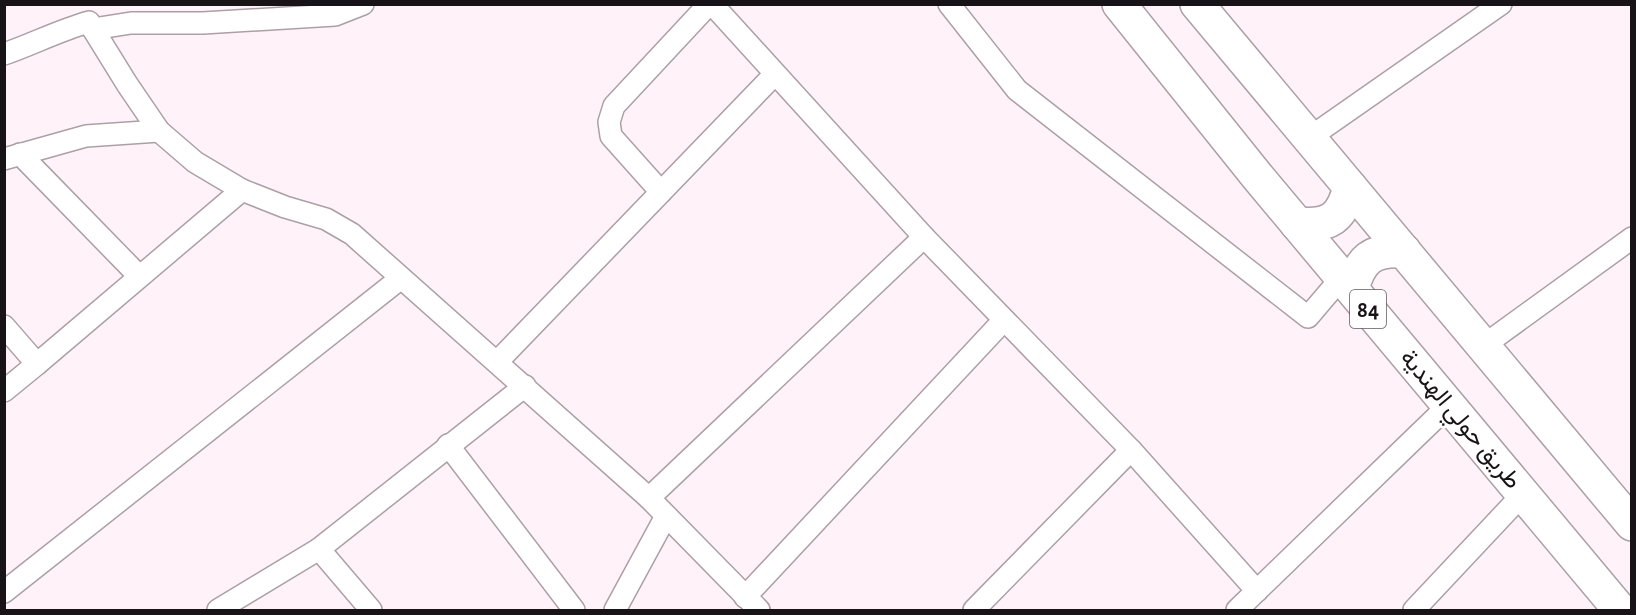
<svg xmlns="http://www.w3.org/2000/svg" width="1636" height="615" font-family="'Alegreya Sans',Vazirmatn,sans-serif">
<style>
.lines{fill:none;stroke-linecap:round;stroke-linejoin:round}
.minor-casing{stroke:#ac9fa6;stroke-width:24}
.trunk-casing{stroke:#ac9fa6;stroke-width:36}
.minor{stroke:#fff;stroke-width:21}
.trunk{stroke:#fff;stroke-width:33}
.labels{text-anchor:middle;stroke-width:5;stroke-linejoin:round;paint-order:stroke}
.shield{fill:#fff;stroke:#5d5a5c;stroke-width:1.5}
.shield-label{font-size:22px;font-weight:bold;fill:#181316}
.street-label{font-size:24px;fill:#181316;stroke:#fff}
</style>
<rect width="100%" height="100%" fill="#fff3f9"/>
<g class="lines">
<defs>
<g id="minor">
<polyline points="712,4 924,237 1131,450 1257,591"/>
<polyline points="949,4 1017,90 1308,317 1342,277"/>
<polyline points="93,29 127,84 159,131 195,162 242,190 285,207 326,219 352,234 649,498 759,610"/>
<path d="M4 54C33 44 60 30 89 22L93 29 131 23H203L335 15 363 4"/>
<polyline points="1309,138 1501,4"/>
<polyline points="20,154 139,276"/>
<polyline points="4,159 86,136 159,131"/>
<polyline points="661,192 611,136 609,122 614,106 709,4"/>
<polyline points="4,326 37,364 242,190"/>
<polyline points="1483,346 1632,238"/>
<polyline points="497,362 775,74"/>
<polyline points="4,391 37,364"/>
<polyline points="448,445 574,610"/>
<polyline points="649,498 924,237"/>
<polyline points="319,549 371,610"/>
<polyline points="4,592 401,278"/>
<polyline points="745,597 1004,320"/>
<polyline points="218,610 319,549 525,386"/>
<polyline points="615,610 666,516"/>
<polyline points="974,610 1131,450"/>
<polyline points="1237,610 1449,405"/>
<polyline points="1414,610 1523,494"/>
</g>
<g id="trunk">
<polyline points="1119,4 1257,176 1620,610"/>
<polyline points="1197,4 1632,524"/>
<path d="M1297 224C1330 227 1342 218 1350 187"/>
<path d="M1352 289C1360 259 1372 249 1404 251"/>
</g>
</defs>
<use href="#minor" class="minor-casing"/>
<use href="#trunk" class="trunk-casing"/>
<use href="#minor" class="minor"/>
<use href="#trunk" class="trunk"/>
</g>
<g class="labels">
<rect class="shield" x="1350" y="290" width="36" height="38" rx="4.5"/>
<g class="shield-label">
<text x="1368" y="317">84</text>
</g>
<g class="street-label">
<text transform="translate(1461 419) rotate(50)" y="8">طريق حولي الهندية</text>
</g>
</g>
<rect width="1636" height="615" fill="none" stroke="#181316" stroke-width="12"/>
</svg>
